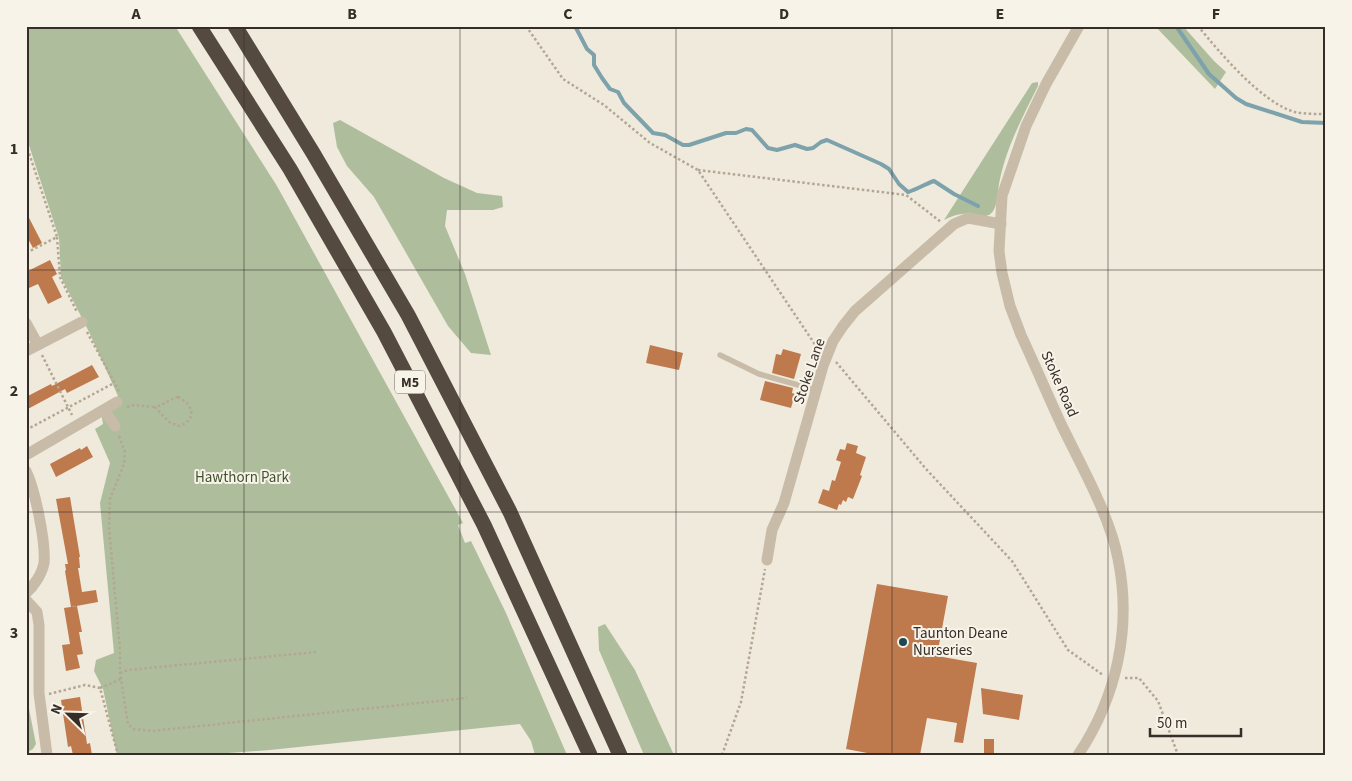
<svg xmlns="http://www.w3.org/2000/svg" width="1352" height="781" font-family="'Source Sans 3',sans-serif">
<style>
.green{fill:#aebe9d}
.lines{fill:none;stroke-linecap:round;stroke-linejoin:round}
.stream{stroke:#7da2ab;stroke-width:4}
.building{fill:#be794c}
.path{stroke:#b3a693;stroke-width:2.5;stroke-dasharray:2.5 2.5;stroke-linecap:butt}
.service{stroke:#c8bca9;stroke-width:5.5}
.minor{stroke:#c8bca9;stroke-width:11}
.motorway{stroke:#554a40;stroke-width:15}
.grid{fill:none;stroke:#352e28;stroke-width:1;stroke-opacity:0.55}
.poi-dot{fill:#204854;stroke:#f8f3e8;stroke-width:2}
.labels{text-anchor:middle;stroke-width:4;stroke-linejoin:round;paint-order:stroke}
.shield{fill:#f8f3e8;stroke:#706962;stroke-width:1}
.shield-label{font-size:14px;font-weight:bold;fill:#352e28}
.street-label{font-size:15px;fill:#352e28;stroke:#f8f3e8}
.park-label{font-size:15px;fill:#3f522e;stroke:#f8f3e8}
.poi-label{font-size:15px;fill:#352e28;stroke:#f8f3e8;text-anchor:start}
.neatline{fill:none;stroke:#352e28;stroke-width:2}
.grid-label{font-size:16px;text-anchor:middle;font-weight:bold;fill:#352e28}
</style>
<rect width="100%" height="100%" fill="#f0eadc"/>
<g class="green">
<polygon points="26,26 175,26 277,186 463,523 458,525 465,543 471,541 506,613 567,755 535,755 531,741 520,724 270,750 200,755 117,755 103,689 94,671 96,660 114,653 100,503 110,463 95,429 103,424 100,407 118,396 89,332 61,277 59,238 26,136 28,117 26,112"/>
<polygon points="1155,26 1183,26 1214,61 1226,72 1215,89"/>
<path d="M1038 82V86C1023 116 1007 146 1000 179 997 190 999 209 989 215 982 218 976 215 970 214 960 213 952 216 944 220L1032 83Z"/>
<polygon points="340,120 444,178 477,193 502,196 503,207 493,210 447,210 445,226 465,274 491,355 471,353 448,326 374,197 347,166 337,147 333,123"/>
<polygon points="605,624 635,670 674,755 644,755 599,650 598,627"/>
<polygon points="26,676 28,676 29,709 36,744 33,749 28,752"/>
</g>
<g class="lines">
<g class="stream">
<path d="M575 26 587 49 594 55V65L602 78 610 89 618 92 624 103 653 133 665 135 683 145H689L726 133H736L746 129 752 130 768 148 777 150 795 145 807 149 813 148 821 142 827 140 881 164 889 169 899 184 908 192C918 189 925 184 934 181L954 194 978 206"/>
<polyline points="1176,26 1209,74 1236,98 1246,104 1302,122 1326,123"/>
</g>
</g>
<g class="building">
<polygon points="26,212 42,243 33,248 26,235"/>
<polygon points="50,260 57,274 52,277 62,297 48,304 38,284 29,288 26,283 26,272"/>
<polygon points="650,345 683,353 679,370 646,363"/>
<polygon points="783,349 801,354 794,379 772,373 776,354 781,355"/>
<polygon points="92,365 99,377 67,393 65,389 26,410 26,397 51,384 52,386"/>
<polygon points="765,381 793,388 792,393 795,394 791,408 760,400"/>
<polygon points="847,443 858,446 856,453 866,457 860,475 862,476 853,499 848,497 846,502 843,500 841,505 839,504 837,510 818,503 823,489 829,491 832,480 835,481 841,462 836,460 840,449 845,450"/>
<polygon points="87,446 93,457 56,477 50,464 80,448 81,450"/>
<polygon points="70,497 80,557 79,557 80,568 78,568 82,592 96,590 98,602 71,607 65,571 66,570 65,564 68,564 56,499"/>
<polygon points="877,584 948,596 937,656 977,663 963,743 954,742 957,723 927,718 920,755 878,755 846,749"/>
<polygon points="77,606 82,632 79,632 83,654 77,655 80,668 66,671 62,645 70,644 64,608"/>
<polygon points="981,688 1023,695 1019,720 983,714"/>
<polygon points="80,697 87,744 90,743 92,755 73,755 71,746 68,747 61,700"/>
<rect x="984" y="739" width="10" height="16"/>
</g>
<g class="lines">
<g class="path">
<polyline points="526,26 563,79 604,105 650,143 698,170 818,349"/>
<path d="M1198 26C1220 53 1262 103 1295 112 1304 114 1316 114 1326 114"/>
<polyline points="26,144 57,237 26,253"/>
<polyline points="698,170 906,195 941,222"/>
<polyline points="57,237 60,277 77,312"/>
<polyline points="87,332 119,391"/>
<polyline points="42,355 72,415"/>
<polyline points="836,362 926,469 1012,561 1068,650 1103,675"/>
<path d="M178 397C193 404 198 420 179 426L169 422 155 407C164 405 169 399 178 397Z"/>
<polyline points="127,407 134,405 155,407"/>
<polyline points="26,430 114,383"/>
<polyline points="119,436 125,452 124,464 110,499 109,527 120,651 120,673 128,724 133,729 152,731 467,698"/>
<polyline points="120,673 128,670 316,652"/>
<polyline points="1125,678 1139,678 1158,701 1178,755"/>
<polyline points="100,688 121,679"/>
<polyline points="49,694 85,685 100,688 118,755"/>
<polyline points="722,755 741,702 765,569"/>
</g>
<polyline class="service" points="720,355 759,374 816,390"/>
<g class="minor">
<polyline points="26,323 38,345"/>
<polyline points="26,351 82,322"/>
<polyline points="104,410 115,426"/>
<polyline points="26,455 117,402"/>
<path d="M26 471C35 489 46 543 44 563 42 574 34 586 26 593"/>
<polyline points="767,560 772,530 784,503 823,366 833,341 843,326 855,311 954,224 968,218 1001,224"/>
<polyline points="26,600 37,612 39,625 39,693 47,755"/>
<path d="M1078 755C1117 697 1132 627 1118 559 1110 516 1081 465 1062 426 1048 396 1035 365 1021 335L1010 306 1002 273 999 251 1002 196 1026 126 1046 84 1079 26"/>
</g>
<g class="motorway">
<polyline points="199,26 290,169 384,332 484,525 590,755"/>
<polyline points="235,26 313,153 408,315 510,512 620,755"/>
</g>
</g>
<path class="grid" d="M244 26V755M460 26V755M676 26V755M892 26V755M1108 26V755M26 270H1326M26 512H1326"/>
<circle class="poi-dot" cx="903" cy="642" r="5"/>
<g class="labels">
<rect class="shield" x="395" y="370.5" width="30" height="23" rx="4"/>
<g class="shield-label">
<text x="410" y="387">M5</text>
</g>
<g class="street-label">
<text transform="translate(809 371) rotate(-71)" y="5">Stoke Lane</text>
<text transform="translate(1060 384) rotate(66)" y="5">Stoke Road</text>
</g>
<g class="park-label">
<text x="242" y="482">Hawthorn Park</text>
</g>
<g class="poi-label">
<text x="913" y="638">Taunton Deane<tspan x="913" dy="17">Nurseries</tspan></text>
</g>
</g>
<rect width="1352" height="781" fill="none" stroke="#f8f3e8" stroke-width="55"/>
<g transform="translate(68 714) rotate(293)" stroke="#f8f3e8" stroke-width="4" paint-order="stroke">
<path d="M0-4L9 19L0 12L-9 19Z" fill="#352e28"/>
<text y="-8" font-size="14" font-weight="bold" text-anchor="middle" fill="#352e28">N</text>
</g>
<path d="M1150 728v8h91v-8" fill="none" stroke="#352e28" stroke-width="2.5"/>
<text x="1157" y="728" font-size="15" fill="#352e28" stroke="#f8f3e8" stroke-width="4" paint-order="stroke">50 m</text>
<rect x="28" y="28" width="1296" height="726" class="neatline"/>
<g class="grid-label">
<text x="136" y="19">A</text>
<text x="352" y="19">B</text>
<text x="568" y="19">C</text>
<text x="784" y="19">D</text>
<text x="1000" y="19">E</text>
<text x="1216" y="19">F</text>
<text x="14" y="154">1</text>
<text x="14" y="396">2</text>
<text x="14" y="638">3</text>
</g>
</svg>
